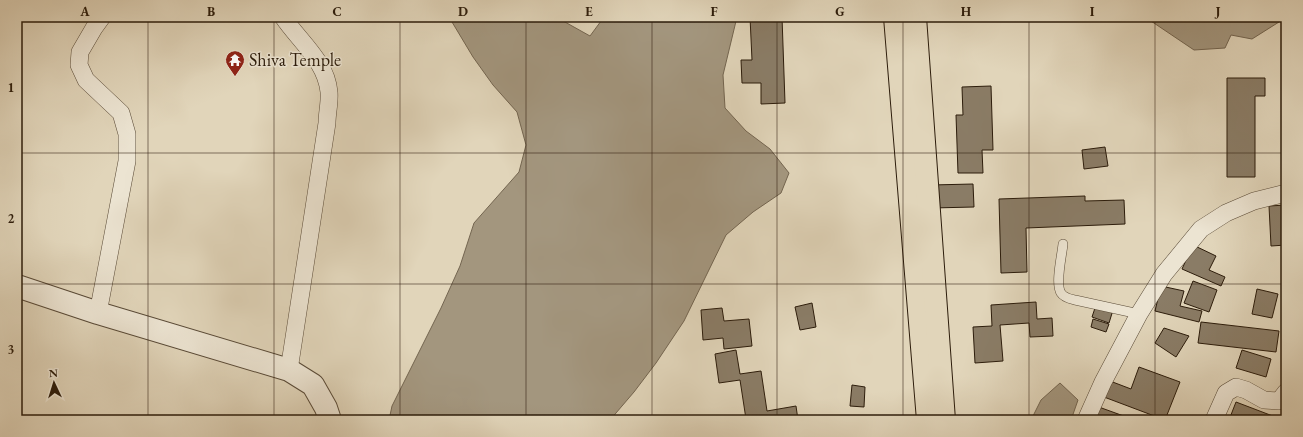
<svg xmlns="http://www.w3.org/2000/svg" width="1303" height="437" font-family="'EB Garamond',serif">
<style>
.water{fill:#a3967e;stroke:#736550}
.building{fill:#8a7c66;stroke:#2c1c0b}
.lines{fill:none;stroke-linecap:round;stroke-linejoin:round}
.service-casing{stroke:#594a37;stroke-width:10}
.minor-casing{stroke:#594a37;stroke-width:18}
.tertiary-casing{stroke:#594a37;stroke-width:24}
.primary-casing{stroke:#2c1c0b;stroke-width:24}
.service{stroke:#ece4d2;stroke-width:9}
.minor{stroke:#ece4d2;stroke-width:17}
.tertiary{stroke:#ece4d2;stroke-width:22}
.primary{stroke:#e1d5ba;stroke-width:22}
.grid{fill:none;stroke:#2c1c0b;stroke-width:1;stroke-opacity:0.55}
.labels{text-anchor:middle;stroke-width:3;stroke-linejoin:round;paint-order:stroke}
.poi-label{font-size:18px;fill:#2c1c0b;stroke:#ece4d2;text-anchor:start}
.neatline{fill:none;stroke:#2c1c0b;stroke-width:1.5}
.grid-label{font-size:13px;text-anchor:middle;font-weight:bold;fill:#2c1c0b}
</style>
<rect width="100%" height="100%" fill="#e1d5ba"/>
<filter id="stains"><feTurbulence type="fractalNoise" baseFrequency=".005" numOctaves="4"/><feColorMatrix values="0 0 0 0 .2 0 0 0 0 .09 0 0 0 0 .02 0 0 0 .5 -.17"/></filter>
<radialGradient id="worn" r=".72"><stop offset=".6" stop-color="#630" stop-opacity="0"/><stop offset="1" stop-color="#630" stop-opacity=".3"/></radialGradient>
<g class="water">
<polygon points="455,17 556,17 590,36 604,17 737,17 723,75 725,108 746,131 770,149 789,173 781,193 753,212 726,235 684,321 656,363 634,392 610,420 389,420 392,406 441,308 460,266 474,223 519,172 526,145 517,112 493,85 473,57 452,22"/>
<polygon points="1145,17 1279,17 1279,22 1252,39 1231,35 1225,48 1194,50"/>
<polygon points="1060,383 1078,400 1071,420 1031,420 1041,400"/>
</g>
<g class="building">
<polygon points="750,17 782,17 785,103 761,104 761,83 742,83 741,60 752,60"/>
<polygon points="1227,78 1265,78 1265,96 1255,96 1255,177 1227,177"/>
<polygon points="991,86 993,150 982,150 983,173 958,173 956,115 963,115 962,87"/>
<polygon points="1105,147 1108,166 1084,169 1082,150"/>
<polygon points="973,184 974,207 932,208 931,185"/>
<polygon points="1085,196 1085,201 1124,200 1125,224 1026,228 1027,272 1001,273 999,199"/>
<polygon points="1286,205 1286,245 1271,246 1269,206"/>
<polygon points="1193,245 1216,256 1209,270 1225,277 1221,286 1182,269"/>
<polygon points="1193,281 1217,290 1209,312 1184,303"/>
<polygon points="1161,286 1184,291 1180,306 1202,311 1199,322 1155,311"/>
<polygon points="1257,289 1278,294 1272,318 1252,314"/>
<polygon points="1036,302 1037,319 1052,318 1053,336 1030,337 1029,323 1000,325 1003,361 975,363 973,327 992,326 991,305"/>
<polygon points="812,303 816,327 800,330 795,307"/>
<polygon points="1096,305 1113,310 1109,323 1092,317"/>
<polygon points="722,308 724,321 749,319 752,346 724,349 723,338 703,340 701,310"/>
<polygon points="1093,319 1109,324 1106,332 1091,327"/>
<polygon points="1201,322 1279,331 1276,352 1198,343"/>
<polygon points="1164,328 1189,336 1176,357 1155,343"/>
<polygon points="736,350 740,374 761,371 767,411 796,406 798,420 760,420 759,416 746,419 740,380 719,383 715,354"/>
<polygon points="1242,350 1271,359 1266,377 1236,368"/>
<polygon points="1139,367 1180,382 1165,420 1104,397 1110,381 1131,389"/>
<polygon points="852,385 865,387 864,407 850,406"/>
<polygon points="1236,402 1278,418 1277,420 1229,420"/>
<polygon points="1096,406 1132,419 1132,420 1091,420"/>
</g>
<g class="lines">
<defs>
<path id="service" d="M1063 244C1062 255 1055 284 1061 293 1064 298 1071 299 1075 300L1139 314"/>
<g id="minor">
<path d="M283 17C300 42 326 61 329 92 330 102 327 113 327 123L289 370"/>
<polyline points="98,313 127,161 127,134 121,113 86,80 79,65 80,52 94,28 102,17"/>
<polyline points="1086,420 1103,382 1139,314 1164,274 1201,229 1226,213 1254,201 1286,193"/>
<polyline points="1214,420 1226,393 1236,387 1246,390 1264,400 1279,401 1286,392"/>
</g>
<polyline id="tertiary" points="17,286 98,313 289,370 313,385 326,408 330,420"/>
<g id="primary">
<polyline points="895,17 928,420"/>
<polyline points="915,17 944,420"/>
</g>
</defs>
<use href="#service" class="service-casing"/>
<use href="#minor" class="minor-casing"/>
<use href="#tertiary" class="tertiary-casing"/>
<use href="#primary" class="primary-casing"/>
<use href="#service" class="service"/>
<use href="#minor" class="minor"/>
<use href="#tertiary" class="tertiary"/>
<use href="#primary" class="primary"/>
</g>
<path class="grid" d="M148 17V420M274 17V420M400 17V420M526 17V420M652 17V420M777 17V420M903 17V420M1029 17V420M1155 17V420M17 153H1286M17 284H1286"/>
<defs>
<symbol id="temple-pin" viewBox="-11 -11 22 30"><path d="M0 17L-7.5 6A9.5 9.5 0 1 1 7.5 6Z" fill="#8f2418" stroke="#ece4d2"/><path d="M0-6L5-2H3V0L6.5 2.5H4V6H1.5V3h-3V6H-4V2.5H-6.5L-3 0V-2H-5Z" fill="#fff"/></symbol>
</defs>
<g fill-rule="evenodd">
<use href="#temple-pin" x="224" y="49" width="22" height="30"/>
</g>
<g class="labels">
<g class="poi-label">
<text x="249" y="66">Shiva Temple</text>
</g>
</g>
<rect width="1303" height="437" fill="none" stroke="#e1d5ba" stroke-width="44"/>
<g transform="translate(54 383) rotate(356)" stroke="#ece4d2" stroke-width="3" paint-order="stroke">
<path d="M0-3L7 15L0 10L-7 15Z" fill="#2c1c0b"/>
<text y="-6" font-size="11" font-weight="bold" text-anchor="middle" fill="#2c1c0b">N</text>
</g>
<rect x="22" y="22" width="1259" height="393" class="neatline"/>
<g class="grid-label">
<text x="85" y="16">A</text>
<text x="211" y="16">B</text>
<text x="337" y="16">C</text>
<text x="463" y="16">D</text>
<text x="589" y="16">E</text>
<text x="714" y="16">F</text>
<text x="840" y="16">G</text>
<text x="966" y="16">H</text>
<text x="1092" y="16">I</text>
<text x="1218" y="16">J</text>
<text x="11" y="92">1</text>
<text x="11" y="223">2</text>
<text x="11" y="354">3</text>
</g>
<rect width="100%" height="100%" filter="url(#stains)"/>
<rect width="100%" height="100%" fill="url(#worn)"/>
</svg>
